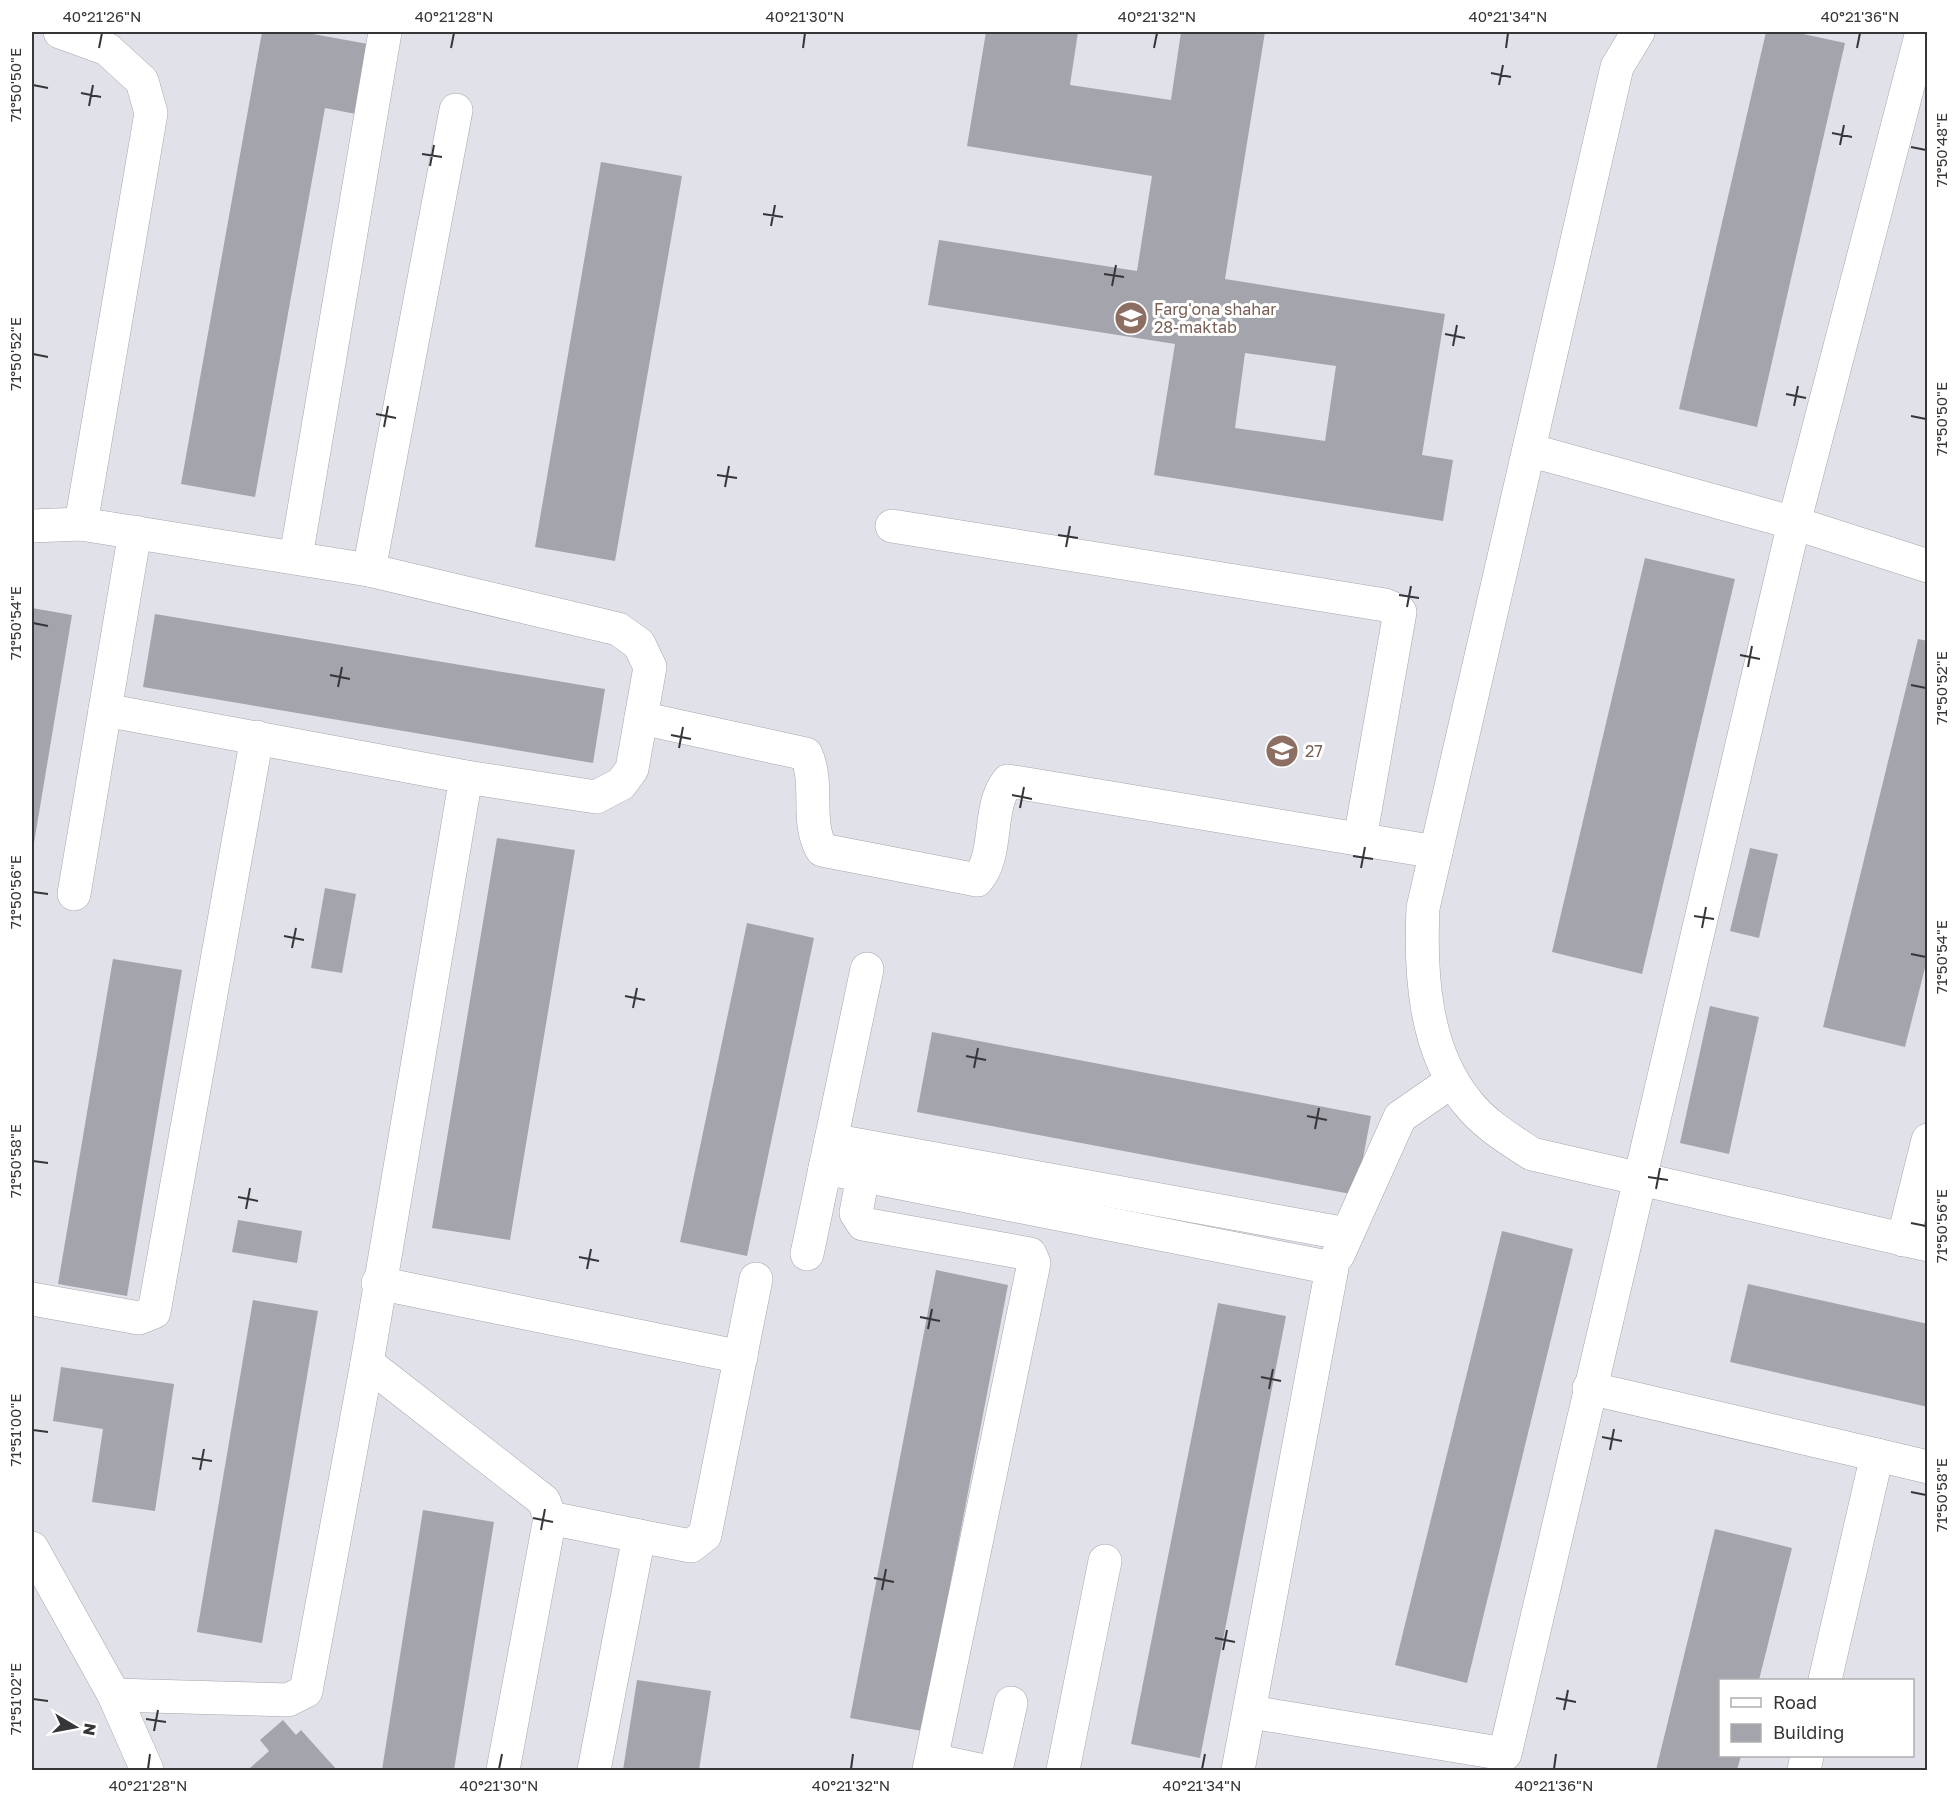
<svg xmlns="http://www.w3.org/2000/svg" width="1959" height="1802" font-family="'Golos Text',sans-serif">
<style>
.building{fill:#a4a4ac;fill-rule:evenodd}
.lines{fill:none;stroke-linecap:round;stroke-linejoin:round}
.minor-casing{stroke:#a5a6ae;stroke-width:34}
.minor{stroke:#fff;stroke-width:33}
.ticks{fill:none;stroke:#363639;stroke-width:2}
.labels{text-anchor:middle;stroke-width:6;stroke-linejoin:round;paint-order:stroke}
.education-label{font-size:16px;fill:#785e54;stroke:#fff;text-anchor:start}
.neatline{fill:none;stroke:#363639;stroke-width:2}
.ticks-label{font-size:15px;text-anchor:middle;fill:#363639}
</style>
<rect width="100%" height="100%" fill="#e1e1ea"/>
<g class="building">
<polygon points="262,32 302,32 368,44 356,114 325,108 255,497 181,484"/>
<path d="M986 32H1078L1070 85 1171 100 1181 32H1265L1225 279 1445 314 1422 455 1453 460 1443 521 1154 475 1175 344 928 305 939 240 1137 271 1152 176 967 146ZM1245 353 1336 366 1325 441 1235 428Z"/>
<polygon points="1766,32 1794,32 1845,43 1757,427 1679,409"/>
<polygon points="601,162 682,176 615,561 535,547"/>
<polygon points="1645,558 1735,579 1642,974 1552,952"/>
<polygon points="32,608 72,615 33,849 32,848"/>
<polygon points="155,614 605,689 593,763 143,687"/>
<polygon points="1918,639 1928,641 1928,956 1905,1047 1823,1027"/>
<polygon points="497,838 575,850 510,1240 432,1228"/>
<polygon points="1750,848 1778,854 1759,938 1730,931"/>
<polygon points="325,888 356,894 342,973 311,968"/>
<polygon points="747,923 814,938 747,1256 680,1242"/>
<polygon points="113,959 182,970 127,1296 58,1284"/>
<polygon points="1710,1006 1759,1017 1729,1154 1680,1143"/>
<polygon points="932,1032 1371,1116 1356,1195 917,1112"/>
<polygon points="238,1220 302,1231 297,1263 232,1252"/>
<polygon points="1502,1231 1573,1249 1467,1683 1395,1665"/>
<polygon points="936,1270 1008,1285 922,1731 850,1718"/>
<polygon points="1748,1284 1928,1324 1928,1407 1730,1362"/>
<polygon points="253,1300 318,1311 262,1643 197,1632"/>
<polygon points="1218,1303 1286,1316 1200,1758 1131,1744"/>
<polygon points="61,1367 174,1384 155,1511 92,1502 103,1429 53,1421"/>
<polygon points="423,1510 494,1522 454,1770 382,1770"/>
<polygon points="1715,1529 1792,1548 1759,1680 1720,1680 1720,1756 1741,1756 1737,1770 1656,1770"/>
<polygon points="637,1680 711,1691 699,1770 623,1770"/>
<polygon points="283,1720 296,1735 301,1730 337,1770 252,1770 250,1768 269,1751 260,1740"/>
</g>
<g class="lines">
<defs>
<g id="minor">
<polyline points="60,32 107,49 142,81 151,113 81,524"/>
<path d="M1638 32 1617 67 1423 908C1420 973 1424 1049 1467 1102 1484 1124 1509 1139 1532 1154L1928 1245"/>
<polyline points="1529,450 1794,523 1928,566"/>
<polyline points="32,526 81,524 369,570 618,629 639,644 650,667 632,769 621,784 596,797 466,777 367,1363 306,1691 288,1700 114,1695"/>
<polyline points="892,526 1385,605 1400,612 1360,839"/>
<polyline points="296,557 385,32"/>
<polyline points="369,570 456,110"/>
<polyline points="105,710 466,777"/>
<path d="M641 718 806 754C820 785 805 821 822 850L977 880C1000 853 986 809 1008 781L1436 852"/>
<polyline points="74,894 135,532"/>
<polyline points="831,1140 1347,1234"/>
<polyline points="825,1168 1332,1268 1238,1770"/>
<polyline points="863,1175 856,1213 863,1224 1030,1254 1034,1263 929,1770"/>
<polyline points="1903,1240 1928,1140"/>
<polyline points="807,1254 867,969"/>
<polyline points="1338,1255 1400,1117 1452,1081"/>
<polyline points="378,1283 741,1357"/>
<polyline points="32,1299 139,1318 154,1312 257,737"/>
<polyline points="367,1363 544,1501 550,1518 503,1770"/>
<polyline points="1589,1388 1877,1455 1825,1680"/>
<polyline points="1877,1455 1928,1467"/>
<polyline points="550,1518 639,1536"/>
<polyline points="32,1548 114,1695 147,1770"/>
<polyline points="1251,1712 1505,1754 1794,523 1922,32"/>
<polyline points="932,1760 979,1770"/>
<polyline points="594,1770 639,1536 691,1546 705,1535 756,1279"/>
<polyline points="996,1770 1011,1703"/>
<polyline points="1063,1770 1105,1561"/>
<polyline points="1804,1770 1807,1756"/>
</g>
</defs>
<use href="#minor" class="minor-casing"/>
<use href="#minor" class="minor"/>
</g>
<path class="ticks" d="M99 48 102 33M451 48 454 33M803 48 805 33M1154 48 1157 33M1506 48 1508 33M1857 48 1860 33M1491 73 1511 77M33 85 48 88M1499 85 1503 65M81 93 101 97M89 106 93 85M1832 133 1852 137M1840 145 1844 125M1911 147 1926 150M422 154 442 157M430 166 434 145M763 214 783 217M771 226 775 205M1104 274 1124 277M1112 286 1116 265M1445 334 1465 338M1453 346 1457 325M33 354 48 357M1786 394 1806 398M1794 406 1798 386M376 414 396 418M1911 416 1926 419M384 427 388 406M717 475 737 478M725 487 729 466M1058 535 1078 538M1066 547 1070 526M1399 595 1419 598M1407 607 1411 586M33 623 48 626M1740 655 1760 659M1748 667 1752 646M330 675 350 679M1911 685 1926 688M338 687 342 667M671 735 691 739M679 748 683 727M1012 795 1032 799M1020 808 1024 787M1353 856 1373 859M1361 868 1365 847M33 892 48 894M1694 916 1714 919M1702 928 1706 907M284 936 304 940M292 948 296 928M1911 954 1926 957M625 996 645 1000M633 1008 637 988M966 1056 986 1060M974 1068 978 1048M1307 1116 1327 1120M1315 1129 1319 1108M33 1161 48 1163M1648 1177 1668 1180M1656 1189 1660 1168M238 1197 258 1201M246 1209 250 1188M1911 1223 1926 1226M579 1257 599 1261M587 1269 591 1249M920 1317 940 1321M928 1329 932 1309M1261 1377 1281 1381M1269 1389 1273 1369M33 1430 48 1432M1602 1437 1622 1441M1610 1450 1614 1429M192 1458 212 1461M200 1470 204 1449M1911 1492 1926 1495M533 1518 553 1522M541 1530 545 1509M874 1578 894 1582M882 1590 886 1569M1215 1638 1235 1642M1223 1650 1227 1630M1556 1698 1576 1702M33 1699 48 1701M1564 1710 1568 1690M146 1719 166 1722M154 1731 158 1710M148 1769 150 1754M499 1769 502 1754M851 1769 853 1754M1202 1769 1205 1754M1554 1769 1556 1754"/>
<defs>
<symbol id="school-disc" viewBox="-11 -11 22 22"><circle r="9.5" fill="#8d6e63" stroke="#fff"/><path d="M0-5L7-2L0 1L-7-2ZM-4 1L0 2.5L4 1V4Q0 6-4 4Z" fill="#fff"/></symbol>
</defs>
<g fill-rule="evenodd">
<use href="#school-disc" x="1112" y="299" width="38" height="38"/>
<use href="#school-disc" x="1263" y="732" width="38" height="38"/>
</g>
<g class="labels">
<g class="education-label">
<text x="1154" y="315">Farg'ona shahar<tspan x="1154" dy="18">28-maktab</tspan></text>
<text x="1305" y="757">27</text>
</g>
</g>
<rect width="1959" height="1802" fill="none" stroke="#ffffff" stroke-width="66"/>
<rect x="1719" y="1679" width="195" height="78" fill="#ffffff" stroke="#afafb0" stroke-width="1.5"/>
<rect x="1731" y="1698" width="30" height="9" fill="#ffffff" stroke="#afafb0" stroke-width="1.5"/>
<text x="1773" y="1709" font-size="18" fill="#363639">Road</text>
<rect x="1731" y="1724" width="30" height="18" fill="#a4a4ac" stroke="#afafb0" stroke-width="1.5"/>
<text x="1773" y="1739" font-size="18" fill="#363639">Building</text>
<g transform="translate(75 1727) rotate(100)" stroke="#ffffff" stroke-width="4.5" paint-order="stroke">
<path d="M0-4.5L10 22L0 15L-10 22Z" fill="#363639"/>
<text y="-9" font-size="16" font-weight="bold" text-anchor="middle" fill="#363639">N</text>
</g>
<rect x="33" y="33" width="1893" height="1736" class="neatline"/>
<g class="ticks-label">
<text x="102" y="22">40°21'26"N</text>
<text x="454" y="22">40°21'28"N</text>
<text x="805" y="22">40°21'30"N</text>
<text x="1157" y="22">40°21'32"N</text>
<text x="1508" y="22">40°21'34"N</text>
<text x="1860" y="22">40°21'36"N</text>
<text transform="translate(16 85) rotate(-90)" y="5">71°50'50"E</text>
<text transform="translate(1942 150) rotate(-90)" y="5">71°50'48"E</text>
<text transform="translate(16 354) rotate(-90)" y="5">71°50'52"E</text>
<text transform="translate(1942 419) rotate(-90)" y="5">71°50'50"E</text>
<text transform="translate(16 623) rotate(-90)" y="5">71°50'54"E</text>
<text transform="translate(1942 688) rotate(-90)" y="5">71°50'52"E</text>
<text transform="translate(16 892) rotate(-90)" y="5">71°50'56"E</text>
<text transform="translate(1942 957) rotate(-90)" y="5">71°50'54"E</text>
<text transform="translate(16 1161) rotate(-90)" y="5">71°50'58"E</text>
<text transform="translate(1942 1226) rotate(-90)" y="5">71°50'56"E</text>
<text transform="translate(16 1430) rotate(-90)" y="5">71°51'00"E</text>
<text transform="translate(1942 1495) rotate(-90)" y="5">71°50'58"E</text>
<text transform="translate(16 1699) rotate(-90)" y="5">71°51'02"E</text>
<text x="148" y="1791">40°21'28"N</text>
<text x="499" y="1791">40°21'30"N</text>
<text x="851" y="1791">40°21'32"N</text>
<text x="1202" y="1791">40°21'34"N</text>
<text x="1554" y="1791">40°21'36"N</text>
</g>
</svg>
